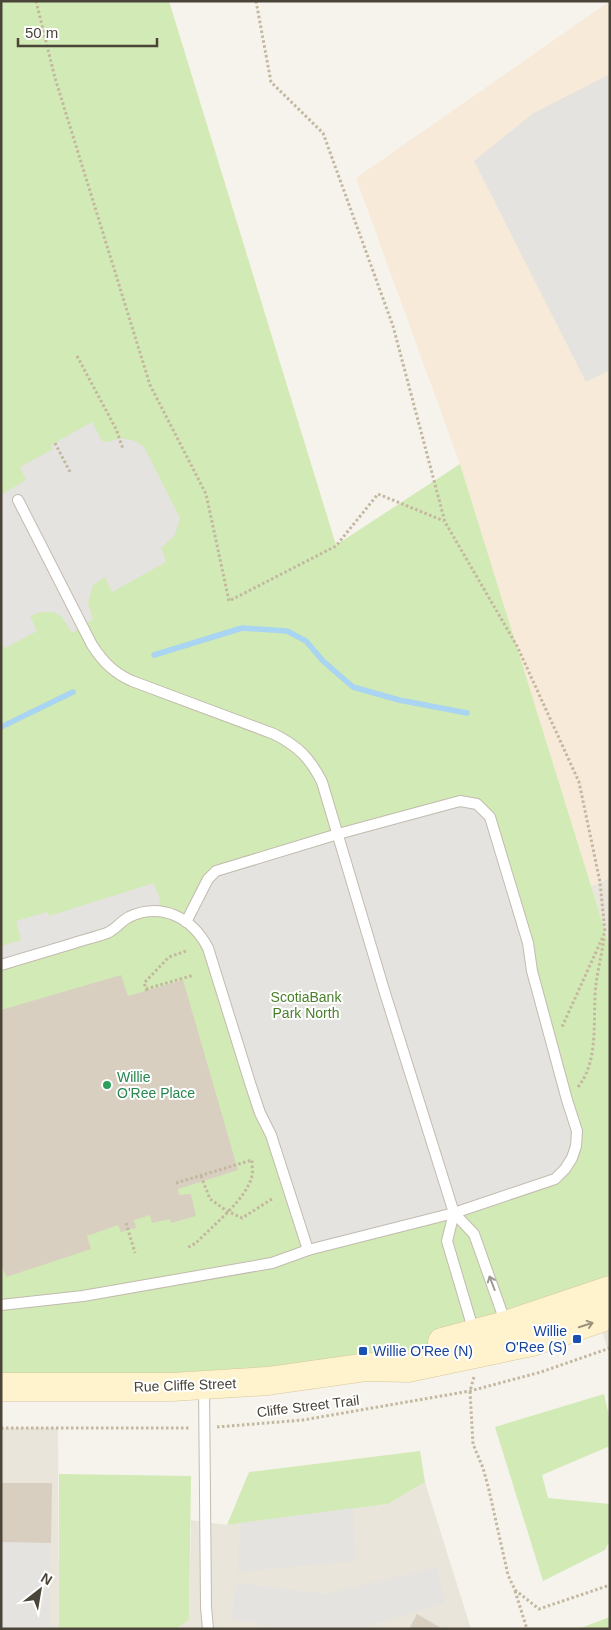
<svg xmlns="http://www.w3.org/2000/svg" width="611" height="1630" font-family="Helvetica,sans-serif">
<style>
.residential{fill:#eae5da}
.commercial{fill:#f7ead8}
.green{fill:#d2eab5}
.parking{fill:#e5e3e0}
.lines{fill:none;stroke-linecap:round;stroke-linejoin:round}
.stream{stroke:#a9d4f2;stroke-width:5.5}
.building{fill:#d8cfc1}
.service-casing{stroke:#c2bbae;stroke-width:12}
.secondary-casing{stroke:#d6c79b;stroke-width:29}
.path{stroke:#c4b79f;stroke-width:3;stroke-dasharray:2.5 2.5;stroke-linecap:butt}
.service{stroke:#fff;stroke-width:10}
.secondary{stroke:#fff3cd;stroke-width:28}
.oneway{stroke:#9c9892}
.oneway2{stroke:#9c937c}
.leisure-dot{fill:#2e9e5b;stroke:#fff;stroke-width:2}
.transit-dot{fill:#1a4fb4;stroke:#fff;stroke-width:2}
.labels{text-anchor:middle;stroke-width:4;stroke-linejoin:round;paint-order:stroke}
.park-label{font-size:14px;fill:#4a7f2a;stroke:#fff}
.leisure-label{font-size:14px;fill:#27864d;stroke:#fff;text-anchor:start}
.transit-label{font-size:14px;fill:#164399;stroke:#fff;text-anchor:end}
.street-label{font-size:14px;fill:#4b4439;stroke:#fff}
</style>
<rect width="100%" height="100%" fill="#f6f3ec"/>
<g class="residential">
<polygon points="610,878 610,947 591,886"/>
<polygon points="610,1315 610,1358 599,1320"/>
<polygon points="1,1428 58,1428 59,1629 1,1629"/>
<polygon points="425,1482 471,1629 176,1629 189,1620 191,1520 227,1525 388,1504"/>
</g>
<polygon class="commercial" points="610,1 610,878 591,886 460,464 356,178"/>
<g class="green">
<polygon points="1,1 169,1 336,545 460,464 610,947 610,1290 475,1335 399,1353 367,1367 1,1387"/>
<polygon points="604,1394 610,1421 610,1446 542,1475 548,1498 610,1504 610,1540 605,1550 543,1581 495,1427"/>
<polygon points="420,1451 425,1482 388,1504 227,1525 249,1472"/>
<polygon points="59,1474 191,1476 189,1620 176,1629 59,1629"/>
<polygon points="610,1617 610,1629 578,1629"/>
</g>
<g class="parking">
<polygon points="610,74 610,370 586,382 474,161 532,114"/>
<polygon points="92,422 102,441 107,442 121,438 135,441 144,447 180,518 175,535 161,548 166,562 112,592 105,577 93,585 88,603 93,619 72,633 62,617 53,612 41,612 30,616 37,631 5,648 1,642 1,495 26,480 20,467 53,449 51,445"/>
<polygon points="460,801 477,804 490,817 498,843 576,1146 555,1179 308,1250 208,948 186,922 216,871"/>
<polygon points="154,883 160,899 159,910 143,912 110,932 1,965 1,946 21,940 16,921 47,912 49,916"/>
<polygon points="353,1508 356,1561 237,1572 241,1523"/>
<polygon points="1,1542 51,1543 49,1628 1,1627"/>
<polygon points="437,1567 445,1603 357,1629 286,1629 231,1619 236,1583 326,1594"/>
</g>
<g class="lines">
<g class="stream">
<polyline points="154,655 242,628 287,631 306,641 323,661 353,687 399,700 467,713"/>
<polyline points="1,727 73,692"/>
</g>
</g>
<g class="building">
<polygon points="121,975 128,996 183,980 238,1170 178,1189 179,1195 191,1194 196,1216 171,1223 170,1219 152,1223 150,1215 134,1220 136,1228 121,1232 118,1225 87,1236 91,1249 6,1277 1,1263 1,1010"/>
<polygon points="1,1483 52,1483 51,1543 1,1542"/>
<polygon points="417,1614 443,1629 409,1629"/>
</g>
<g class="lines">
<defs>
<g id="service">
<path d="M18 500 92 645C103 662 114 673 132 681L274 734C298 746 310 758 322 782L384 990 454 1213 474 1234 506 1324"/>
<path d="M1 965C25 958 48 951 71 944 83 940 96 937 107 933 115 930 121 921 129 917 161 902 192 917 208 948L251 1086 260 1113 271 1135 308 1250"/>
<polyline points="454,1213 447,1241 474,1332"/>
<polyline points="1,1305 83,1296 272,1263 308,1250 454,1213 555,1179 565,1169 572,1158 576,1146 577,1131 567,1100 532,971 528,943 490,817 477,804 460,801 338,834 216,871 208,879 186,922"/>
<polyline points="204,1385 206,1607 208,1629"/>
</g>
<g id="secondary">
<polyline points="442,1342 506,1325 610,1290"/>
<polyline points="1,1387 172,1387 268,1381 367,1367 408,1368 532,1342 610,1315"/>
</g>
</defs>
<use href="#service" class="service-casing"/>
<use href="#secondary" class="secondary-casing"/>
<g class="path">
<polyline points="36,1 55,78 150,385 206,494 229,601 336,546 378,494 444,521"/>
<polyline points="256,1 271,82 323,133 393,326 445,522 517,646 579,782 600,882 605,932 562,1027"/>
<polyline points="77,356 116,429 123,449"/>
<polyline points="55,443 70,472"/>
<polyline points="146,989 194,975"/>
<polyline points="147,991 144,983 169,957 186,951"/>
<path d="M578 1087C600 1060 592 1017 596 984 598 969 602 953 604 938"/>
<polyline points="201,1176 210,1199 227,1211 242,1218 272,1199"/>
<path d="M176 1183 252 1160C252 1165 253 1171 252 1176 246 1200 213 1225 196 1243L187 1248"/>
<polyline points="126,1223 135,1253"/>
<polyline points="474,1377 470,1391 473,1444 483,1468 489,1490 508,1575 515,1590 539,1609 610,1585"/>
<polyline points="217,1427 303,1420 470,1391 541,1372 610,1348"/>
<polyline points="1,1428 191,1428"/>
<polyline points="515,1591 527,1629"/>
</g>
<use href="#service" class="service"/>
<use href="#secondary" class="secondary"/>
</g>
<defs><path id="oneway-shaft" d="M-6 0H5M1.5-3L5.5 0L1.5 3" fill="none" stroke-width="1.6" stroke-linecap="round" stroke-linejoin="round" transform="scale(1.25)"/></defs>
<use class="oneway" href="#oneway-shaft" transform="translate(492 1283) rotate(-111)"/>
<use class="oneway2" href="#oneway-shaft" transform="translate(586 1325) rotate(-18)"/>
<circle class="leisure-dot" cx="107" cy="1085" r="5"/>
<g class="transit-dot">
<rect x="572" y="1334" width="10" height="10" rx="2.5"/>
<rect x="358" y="1346" width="10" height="10" rx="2.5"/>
</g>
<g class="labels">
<g class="park-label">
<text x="306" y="1002">ScotiaBank<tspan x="306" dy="16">Park North</tspan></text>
</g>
<g class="leisure-label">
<text x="117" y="1082">Willie<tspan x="117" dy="16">O'Ree Place</tspan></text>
</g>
<g class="transit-label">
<text x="567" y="1336">Willie<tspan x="567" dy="16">O'Ree (S)</tspan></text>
<text x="373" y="1356" text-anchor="start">Willie O'Ree (N)</text>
</g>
<g class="street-label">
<text transform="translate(185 1385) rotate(-2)" y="5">Rue Cliffe Street</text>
<text transform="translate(308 1406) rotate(-7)" y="5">Cliffe Street Trail</text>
</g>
</g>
<rect width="611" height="1630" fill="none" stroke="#4b4439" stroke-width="5"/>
<g transform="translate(40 1590) rotate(31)" stroke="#ffffff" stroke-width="4" paint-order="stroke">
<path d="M0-4L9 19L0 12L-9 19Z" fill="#4b4439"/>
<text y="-8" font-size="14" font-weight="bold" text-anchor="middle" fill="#4b4439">N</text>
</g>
<path d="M18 38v8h139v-8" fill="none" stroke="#4b4439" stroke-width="2.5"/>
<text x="25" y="38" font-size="15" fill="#4b4439" stroke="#ffffff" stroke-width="4" paint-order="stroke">50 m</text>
</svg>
